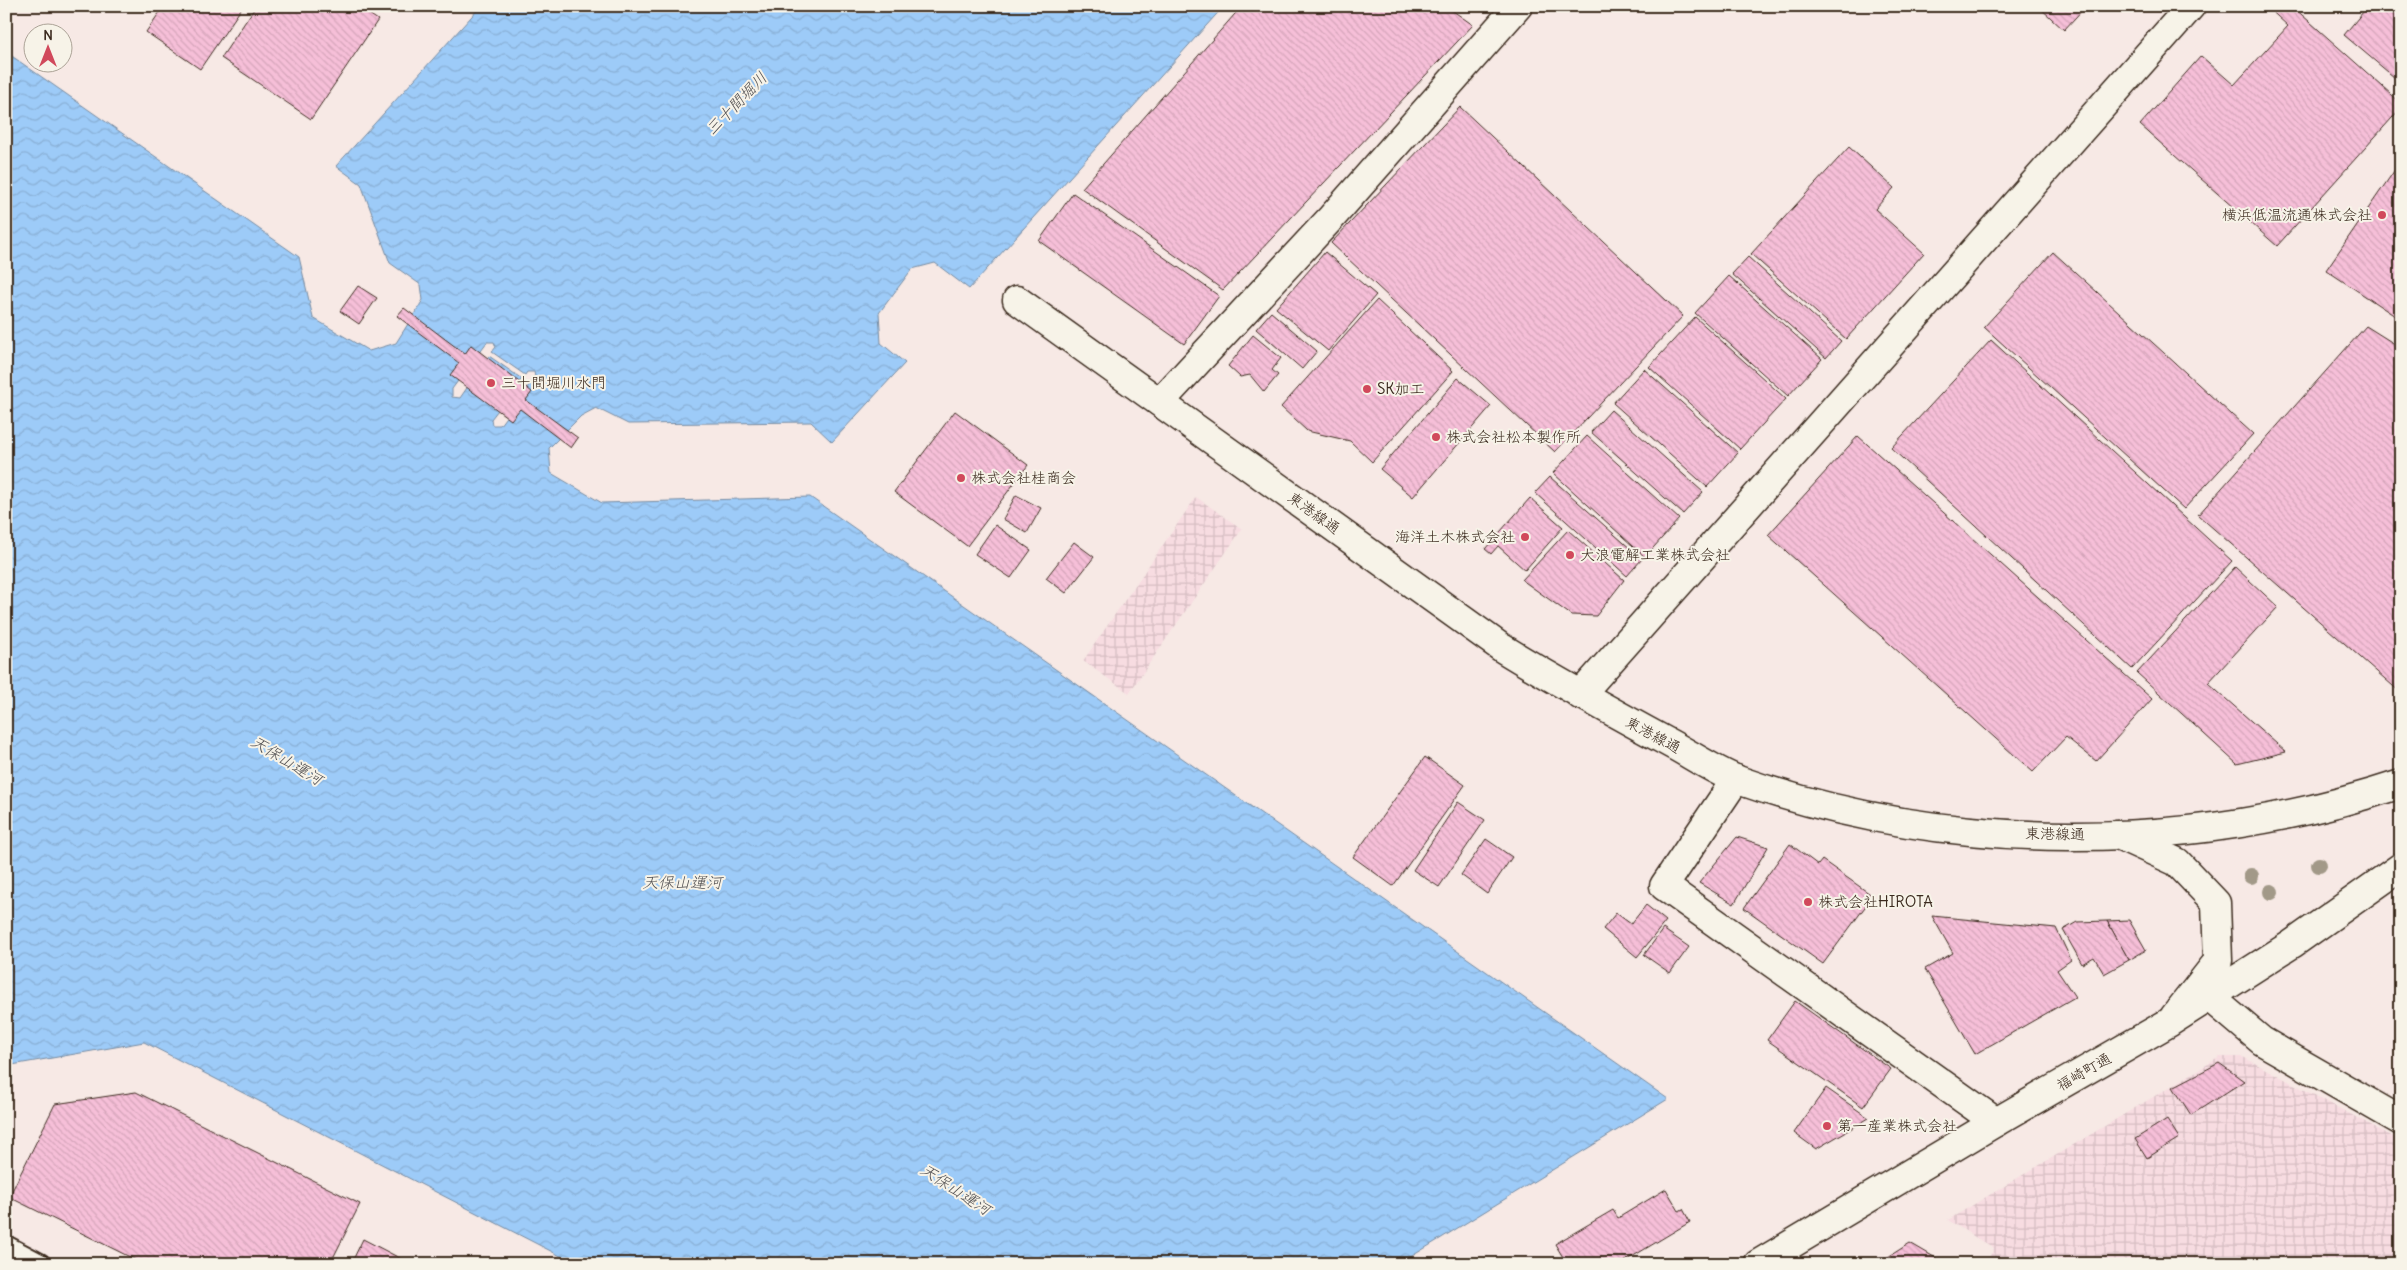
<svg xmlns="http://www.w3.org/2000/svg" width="2407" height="1270" font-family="Delius,'Klee One',sans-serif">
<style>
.industrial{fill:url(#industrial-grid)}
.water{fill:url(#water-waves);stroke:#768ba1;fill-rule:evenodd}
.building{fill:url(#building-back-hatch);stroke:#3b2a1e}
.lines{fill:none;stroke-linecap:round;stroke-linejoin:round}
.service-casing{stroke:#3b2a1e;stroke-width:24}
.minor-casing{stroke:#3b2a1e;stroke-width:31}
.tertiary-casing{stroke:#3b2a1e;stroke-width:31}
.service{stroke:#f7f3e8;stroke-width:20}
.minor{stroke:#f7f3e8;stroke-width:28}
.tertiary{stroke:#f7f3e8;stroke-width:28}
.tree{fill:#a29988}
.poi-dot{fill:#d1495b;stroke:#f7f3e8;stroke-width:2}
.labels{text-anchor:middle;stroke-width:4;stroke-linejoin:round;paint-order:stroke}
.poi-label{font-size:15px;fill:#3b2a1e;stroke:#f7f3e8;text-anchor:start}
.street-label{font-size:15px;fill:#3b2a1e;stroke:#f7f3e8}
.water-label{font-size:16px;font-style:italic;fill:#545254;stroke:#f7f3e8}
</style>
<defs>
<pattern id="industrial-grid" width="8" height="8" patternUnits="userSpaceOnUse" patternTransform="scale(1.25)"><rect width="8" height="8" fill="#f7dce1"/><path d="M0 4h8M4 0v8" fill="none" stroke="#d5bdc1"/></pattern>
<pattern id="water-waves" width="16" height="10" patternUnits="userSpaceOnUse" patternTransform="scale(1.25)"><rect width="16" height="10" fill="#9dcbf8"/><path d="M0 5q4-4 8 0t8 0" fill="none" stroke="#88aed4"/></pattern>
<pattern id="building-back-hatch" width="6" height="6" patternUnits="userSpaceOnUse" patternTransform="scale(1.25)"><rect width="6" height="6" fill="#f6bfd8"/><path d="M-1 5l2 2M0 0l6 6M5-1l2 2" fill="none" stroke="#d4a4b9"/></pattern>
</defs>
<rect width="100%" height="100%" fill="#f7e9e5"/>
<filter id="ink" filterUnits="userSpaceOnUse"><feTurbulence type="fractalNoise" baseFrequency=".02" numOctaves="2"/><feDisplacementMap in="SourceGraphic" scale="10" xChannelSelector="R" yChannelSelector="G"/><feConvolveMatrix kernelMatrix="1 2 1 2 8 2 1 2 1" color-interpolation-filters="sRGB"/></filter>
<g filter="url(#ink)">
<g class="industrial">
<polygon points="1196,497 1242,529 1129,693 1083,661"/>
<polygon points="2220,1057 2243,1057 2401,1141 2401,1264 1985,1264 1994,1249 1948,1220"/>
</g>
<path class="water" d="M481 6H1224L969 289 935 263 912 269 879 313 881 343 905 363 832 442 811 422 628 424 596 408 581 416 549 448 551 473 602 503 810 497 1668 1099 1399 1264H576L144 1042 6 1066V52L299 257 313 318 369 351 396 343 423 300 421 285 390 263 361 184 336 166ZM487 342H494L496 347 492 352 525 375 527 372H534L535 377 500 425H492L491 419 522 379 489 356 460 398 452 397V389Z"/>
<g class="building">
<polygon points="164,6 243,6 200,69 146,32"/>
<polygon points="256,6 357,6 378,20 311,119 221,58"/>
<polygon points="1242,6 1446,6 1473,25 1223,290 1082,188"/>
<polygon points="2038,6 2086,6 2064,30"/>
<polygon points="2266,6 2292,6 2401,103 2401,108 2277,246 2140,125 2201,56 2234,85 2288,26"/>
<polygon points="2368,6 2401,6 2401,83 2344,35"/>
<polygon points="1460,107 1683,316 1555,452 1331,243"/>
<polygon points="1849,147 1894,188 1875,209 1924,253 1846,339 1751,254"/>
<polygon points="2401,161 2401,320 2326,270"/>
<polygon points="1073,193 1219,296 1184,344 1039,241"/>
<polygon points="1325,252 1376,295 1328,351 1276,308"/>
<polygon points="2053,252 2253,434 2184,509 1984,327"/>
<polygon points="1748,257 1841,341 1826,358 1732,274"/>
<polygon points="1729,276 1822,359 1788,396 1695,313"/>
<polygon points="358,286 377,298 359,324 340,311"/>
<polygon points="1377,300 1453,371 1372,462 1350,441 1307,431 1281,407"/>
<polygon points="404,308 465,354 471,345 532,392 526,400 578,438 571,448 520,409 511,420 450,375 459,363 397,316"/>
<polygon points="1271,312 1317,351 1302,369 1256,329"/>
<polygon points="1695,317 1786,399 1740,449 1649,367"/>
<polygon points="2366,326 2401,348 2401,693 2198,515"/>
<polygon points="1253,335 1281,358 1272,370 1278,375 1264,392 1250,375 1240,377 1228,366"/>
<polygon points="1991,340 2232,561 2132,669 1891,448"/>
<polygon points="1644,369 1738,453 1707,487 1613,403"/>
<polygon points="1458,378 1491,406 1413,497 1380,469"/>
<polygon points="1611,410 1703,492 1683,514 1591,432"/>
<polygon points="955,411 1028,465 967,546 894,492"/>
<polygon points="1587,436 1679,519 1645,557 1553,473"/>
<polygon points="1858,436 2152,699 2096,761 2066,737 2033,772 1768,535"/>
<polygon points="1550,477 1642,559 1627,576 1535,493"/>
<polygon points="1016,495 1041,508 1027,533 1003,519"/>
<polygon points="1530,498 1563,527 1525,570 1498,546 1491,554 1485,549"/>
<polygon points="995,525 1031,550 1011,578 975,554"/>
<polygon points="1568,530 1624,580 1596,616 1571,615 1522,580"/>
<polygon points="1074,542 1094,557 1066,593 1046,578"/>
<polygon points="2235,567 2278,607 2208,683 2286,752 2237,764 2137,673"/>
<polygon points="1425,757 1465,785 1393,886 1353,857"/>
<polygon points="1458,802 1485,820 1439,887 1413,870"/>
<polygon points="1737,837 1768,847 1734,904 1699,883"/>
<polygon points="1486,839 1512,857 1487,894 1461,875"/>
<polygon points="1790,844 1818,865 1822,860 1873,896 1823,964 1744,908"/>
<polygon points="1646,905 1666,921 1637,957 1603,929 1616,913 1631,924"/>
<polygon points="1932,916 2056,928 2071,960 2057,970 2075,997 1975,1054 1925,969 1953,953"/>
<polygon points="2129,920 2146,950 2129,960 2107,921"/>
<polygon points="2107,921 2129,960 2104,974 2094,957 2082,964 2063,930 2077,922"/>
<polygon points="1663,929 1689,947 1670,973 1644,955"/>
<polygon points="1795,1001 1891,1069 1863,1107 1767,1040"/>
<polygon points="2219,1063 2244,1081 2191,1115 2173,1087"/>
<polygon points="1826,1088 1869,1118 1816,1149 1794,1133"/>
<polygon points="136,1092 360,1204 330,1264 144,1264 9,1197 55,1104"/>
<polygon points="2167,1119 2179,1138 2147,1158 2135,1139"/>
<polygon points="1666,1189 1679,1211 1683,1209 1690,1222 1620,1264 1567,1264 1555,1244 1613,1210 1618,1218"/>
<polygon points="363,1239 411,1264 351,1264"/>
<polygon points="1910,1243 1946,1264 1877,1264"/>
</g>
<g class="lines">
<defs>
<polyline id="service" points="6,1246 40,1264"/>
<g id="minor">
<polyline points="1160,402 1331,218 1518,6"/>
<polyline points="1580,695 2191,6"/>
<polyline points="1736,779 1664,886 1996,1122"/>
<polyline points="2118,835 2177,862 2216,903 2218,961 2174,1017"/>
<polyline points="2210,997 2262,1041 2401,1121"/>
</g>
<g id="tertiary">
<path d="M1017 300 1502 648C1557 682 1614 713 1671 744 1693 756 1715 771 1738 780 1948 854 2190 854 2401 784"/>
<polyline points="1758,1264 1996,1122 2170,1022 2292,944 2401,867"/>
</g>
</defs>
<use href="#service" class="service-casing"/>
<use href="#minor" class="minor-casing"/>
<use href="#tertiary" class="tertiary-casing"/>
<use href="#service" class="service"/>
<use href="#minor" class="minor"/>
<use href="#tertiary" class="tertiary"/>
</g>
<g class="tree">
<circle cx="2319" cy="865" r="8"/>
<circle cx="2251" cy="876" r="8"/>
<circle cx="2271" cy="892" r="8"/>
</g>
</g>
<g class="poi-dot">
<circle cx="2382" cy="215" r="5"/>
<circle cx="491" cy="383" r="5"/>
<circle cx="1367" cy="389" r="5"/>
<circle cx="1436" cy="437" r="5"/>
<circle cx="961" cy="478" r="5"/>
<circle cx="1525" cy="537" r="5"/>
<circle cx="1570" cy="555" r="5"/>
<circle cx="1808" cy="902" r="5"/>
<circle cx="1827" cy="1126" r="5"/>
</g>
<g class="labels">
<g class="poi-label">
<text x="2372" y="220" text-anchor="end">横浜低温流通株式会社</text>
<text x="501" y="388">三十間堀川水門</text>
<text x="1377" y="394">SK加工</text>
<text x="1446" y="442">株式会社松本製作所</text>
<text x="971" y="483">株式会社桂商会</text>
<text x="1515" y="542" text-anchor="end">海洋土木株式会社</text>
<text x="1580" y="560">大浪電解工業株式会社</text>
<text x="1818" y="907">株式会社HIROTA</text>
<text x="1837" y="1131">第一産業株式会社</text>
</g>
<g class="street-label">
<text transform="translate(1314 513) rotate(36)" y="5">東港線通</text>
<text transform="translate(1653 735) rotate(28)" y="5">東港線通</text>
<text transform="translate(2055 834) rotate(1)" y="5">東港線通</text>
<text transform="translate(2084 1072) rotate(-30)" y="5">福崎町通</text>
</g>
<g class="water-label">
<text transform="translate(736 103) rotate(-46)" y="6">三十間堀川</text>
<text transform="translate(287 760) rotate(31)" y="6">天保山運河</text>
<text x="682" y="888">天保山運河</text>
<text transform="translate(956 1189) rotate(33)" y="6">天保山運河</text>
</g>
</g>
<rect width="2407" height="1270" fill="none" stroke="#f7f3e8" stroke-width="25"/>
<rect x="12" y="12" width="2382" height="1245" fill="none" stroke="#3b2a1e" stroke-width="2" filter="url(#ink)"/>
<g transform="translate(48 48)"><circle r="24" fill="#f7f3e8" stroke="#aca397"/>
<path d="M0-4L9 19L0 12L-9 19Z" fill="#d1495b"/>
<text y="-8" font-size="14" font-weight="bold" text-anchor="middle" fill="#3b2a1e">N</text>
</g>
</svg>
